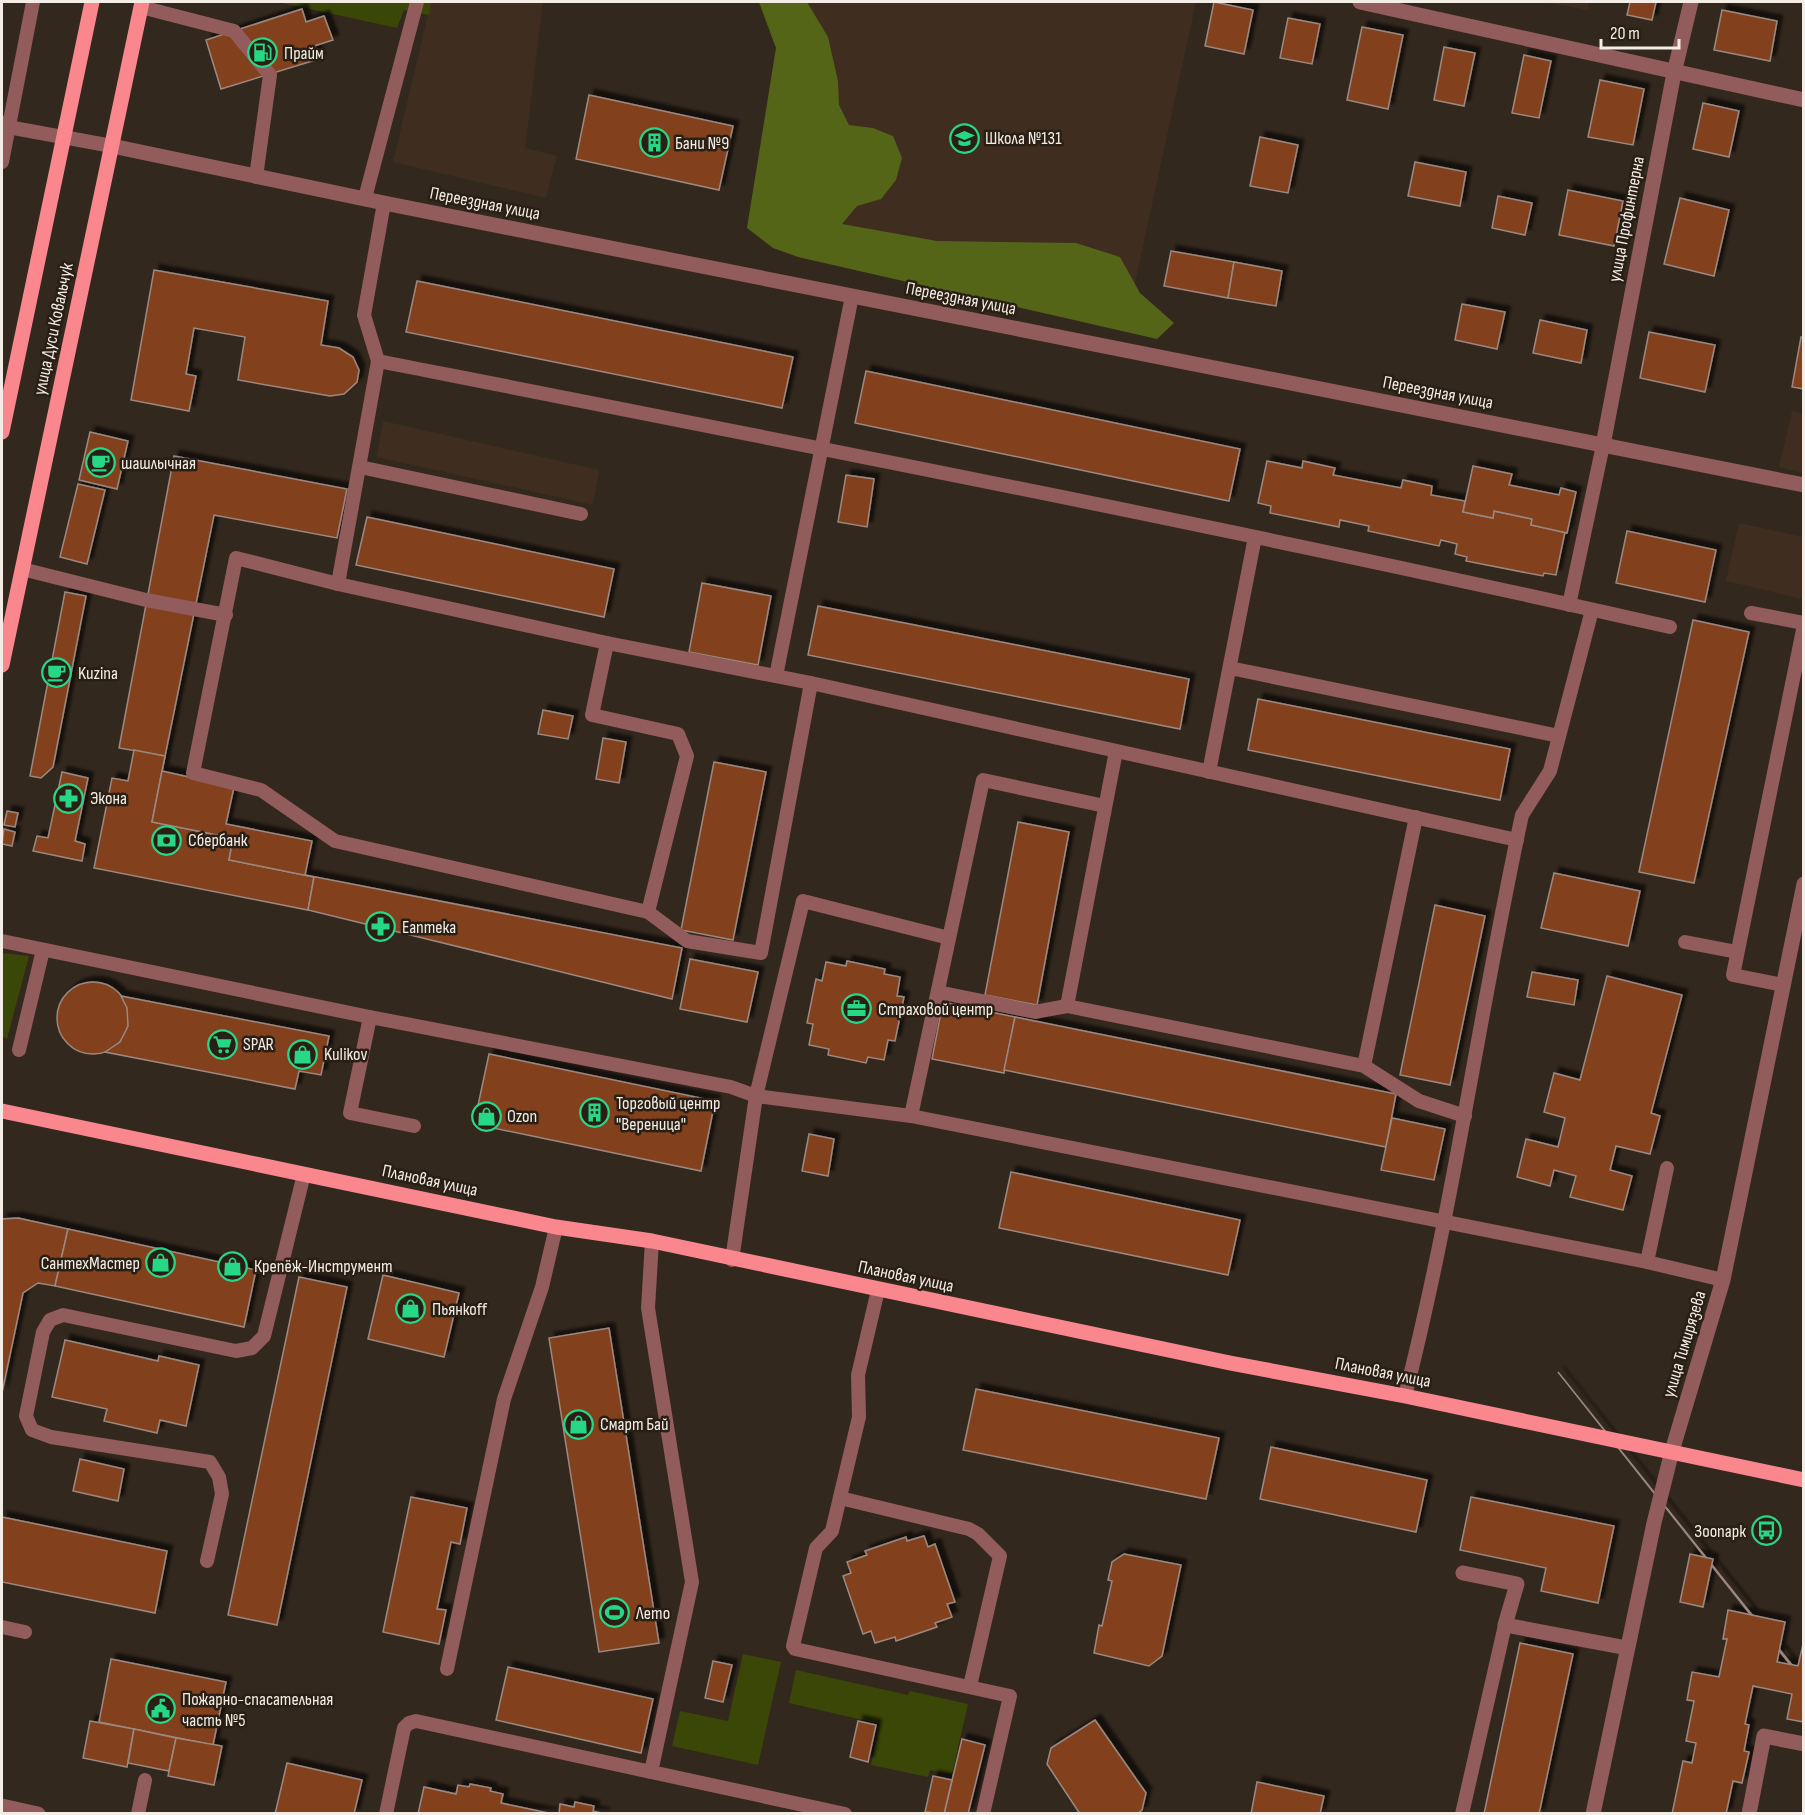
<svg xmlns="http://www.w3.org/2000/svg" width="1805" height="1815" font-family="'Sofia Sans Condensed',sans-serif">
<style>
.built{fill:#3f2e1f}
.green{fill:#3a4706}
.forest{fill:#546517}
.building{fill:#82401e;stroke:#9b8981;stroke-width:1.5;filter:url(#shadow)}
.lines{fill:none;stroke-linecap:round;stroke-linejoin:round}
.lane{stroke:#925b5c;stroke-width:14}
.street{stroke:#925b5c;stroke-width:15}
.primary{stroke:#f9878d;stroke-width:15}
.labels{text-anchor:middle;stroke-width:5;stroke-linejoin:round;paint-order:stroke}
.poi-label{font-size:18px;fill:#f4ede6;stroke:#291f14;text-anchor:start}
.street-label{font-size:18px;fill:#f4ede6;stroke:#291f14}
</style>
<defs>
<filter id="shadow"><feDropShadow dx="5.5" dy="-5.5" stdDeviation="1.5" flood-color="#0009"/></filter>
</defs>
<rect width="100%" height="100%" fill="#33281e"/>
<g class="built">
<polygon points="431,2 543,2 525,148 557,156 546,198 393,162"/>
<polygon points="758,2 1196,2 1130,306 747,228 776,48"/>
<polygon points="1542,2 1589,2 1588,10"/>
<polygon points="1792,411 1803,414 1803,473 1779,467"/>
<polygon points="383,421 599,470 593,505 377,457"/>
<polygon points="1739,523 1803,537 1803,599 1726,581"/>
</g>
<g class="green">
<polygon points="278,2 431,2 429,15 404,10 397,28"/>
<polygon points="2,953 29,956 7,1039 2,1036"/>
<polygon points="743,1654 781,1662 758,1765 672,1746 680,1711 728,1721"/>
<polygon points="796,1670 908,1695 910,1691 968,1704 952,1774 930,1770 928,1777 871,1765 880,1724 789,1703"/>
</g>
<polygon class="forest" points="759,2 807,2 828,37 838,81 839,105 849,125 873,128 893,136 902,158 896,180 881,199 857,206 842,224 937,241 1076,243 1120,257 1140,293 1174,323 1157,339 798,257 773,248 747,228 776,48"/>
<g class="building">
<polygon points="1214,2 1253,10 1244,54 1205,46"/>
<polygon points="1630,2 1656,2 1652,20 1627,15"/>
<polygon points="302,9 306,22 324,16 333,40 314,46 319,59 221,89 206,40"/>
<polygon points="1722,10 1777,21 1770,61 1714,50"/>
<polygon points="1288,18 1320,24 1312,64 1280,58"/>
<polygon points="1362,27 1403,35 1388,109 1347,100"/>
<polygon points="1444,47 1475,53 1464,106 1434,100"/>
<polygon points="1524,55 1551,61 1539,118 1512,113"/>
<polygon points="1600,80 1644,89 1633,145 1588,137"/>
<polygon points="589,95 733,126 719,190 576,159"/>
<polygon points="1703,103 1739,111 1729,157 1693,149"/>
<polygon points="1260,137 1298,145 1288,193 1250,186"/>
<polygon points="1415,162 1466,172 1460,206 1408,196"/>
<polygon points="1568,190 1623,201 1614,246 1559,235"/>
<polygon points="1498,196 1532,203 1525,235 1492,228"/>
<polygon points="1680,198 1729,210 1714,276 1664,264"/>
<polygon points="1171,251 1234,262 1228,298 1164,286"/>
<polygon points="1234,262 1282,271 1276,306 1228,298"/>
<polygon points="154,270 328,301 321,345 339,348 353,357 359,370 357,382 344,394 330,396 238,380 245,337 194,328 186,374 196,376 189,411 131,400"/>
<polygon points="417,281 793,357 782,408 406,332"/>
<polygon points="1462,304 1505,312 1497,349 1455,340"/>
<polygon points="1540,320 1587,330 1581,363 1533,353"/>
<polygon points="1649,332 1715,345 1705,392 1640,378"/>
<polygon points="1801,337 1804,338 1804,389 1792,387"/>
<polygon points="866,371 1240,449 1229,501 855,423"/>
<polygon points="90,432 128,441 117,489 79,480"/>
<polygon points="174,456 347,489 337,538 214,515 162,771 165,756 119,748"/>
<polygon points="1267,461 1302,468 1303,461 1335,468 1333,475 1401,488 1403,480 1432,486 1431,495 1465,501 1463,512 1493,518 1494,511 1532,519 1531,525 1565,532 1556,575 1544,573 1543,576 1466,561 1467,557 1455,554 1457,544 1441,540 1439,546 1368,531 1369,526 1340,520 1339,527 1270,513 1271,506 1258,503"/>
<polygon points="1473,466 1512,474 1509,485 1559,495 1561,488 1576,492 1567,533 1531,525 1532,519 1494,511 1493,518 1463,512"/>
<polygon points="846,475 874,479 867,527 838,522"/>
<polygon points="78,484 105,490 87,564 60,557"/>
<polygon points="367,517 614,569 604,617 356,565"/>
<polygon points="1627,531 1716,550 1705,602 1616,583"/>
<polygon points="702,583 771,596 758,665 689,652"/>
<polygon points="65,592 86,596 53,767 41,778 30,776"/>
<polygon points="818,606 1189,679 1180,729 808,655"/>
<polygon points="1693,620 1749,632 1694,883 1639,872"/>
<polygon points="1258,699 1510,749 1500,800 1248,750"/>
<polygon points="543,710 573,716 568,739 538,734"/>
<polygon points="603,738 626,742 619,783 596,779"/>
<polygon points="134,750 165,756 152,822 233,838 229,860 314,877 308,910 94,868 112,778 128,781"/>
<polygon points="714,762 766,772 733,940 681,930"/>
<polygon points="162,771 234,787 226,824 312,841 305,875 682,948 672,999 308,910 314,877 229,860 233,838 152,822"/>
<polygon points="62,772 88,778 75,841 85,844 82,861 33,851 37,836 48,838"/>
<polygon points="7,811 18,813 15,827 4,825"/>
<polygon points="1018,822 1069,832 1037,1005 985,995"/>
<polygon points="4,829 15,832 12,846 2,844"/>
<polygon points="1554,873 1640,891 1628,946 1541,928"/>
<polygon points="1435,905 1485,916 1450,1085 1400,1075"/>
<polygon points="690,959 758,972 747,1022 680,1009"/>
<polygon points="847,961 885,969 884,974 900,977 897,996 904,997 895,1041 888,1040 884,1060 868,1057 866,1063 828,1055 829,1049 809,1045 813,1024 807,1023 816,979 822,981 826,962 846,966"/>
<polygon points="1532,972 1578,980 1574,1005 1527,997"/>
<polygon points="1607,976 1682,995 1651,1113 1660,1116 1650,1154 1616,1146 1610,1170 1632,1176 1623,1210 1570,1197 1576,1176 1554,1170 1550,1186 1517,1177 1526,1139 1558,1147 1565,1118 1544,1112 1554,1073 1580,1080"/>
<circle cx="93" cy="1018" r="36"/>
<polygon points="121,996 329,1036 321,1075 299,1071 295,1089 105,1052 120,1042 128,1026 127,1008"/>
<polygon points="943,1002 1015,1017 1004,1073 932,1059"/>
<polygon points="1015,1017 1396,1094 1386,1147 1004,1070"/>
<polygon points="489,1054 715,1101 701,1171 474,1124"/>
<polygon points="1392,1118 1445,1129 1434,1180 1381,1170"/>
<polygon points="809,1134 834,1139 828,1176 802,1171"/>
<polygon points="1011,1172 1240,1220 1228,1275 999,1228"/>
<polygon points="18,1218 68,1229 55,1286 38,1283 23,1293 2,1393 2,1219"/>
<polygon points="68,1229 256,1270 244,1327 55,1286"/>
<polygon points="383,1275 459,1293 444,1357 368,1339"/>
<polygon points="299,1277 347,1287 277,1625 228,1615"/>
<polygon points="609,1328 659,1643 599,1652 549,1338"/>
<polygon points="65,1340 158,1361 159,1356 199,1365 186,1426 160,1420 157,1433 104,1421 107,1409 52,1397"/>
<polygon points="1558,1372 1804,1680 1804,1682"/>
<polygon points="976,1389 1219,1438 1206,1499 963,1450"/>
<polygon points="1271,1447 1427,1480 1416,1532 1260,1499"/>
<polygon points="80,1459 124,1469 118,1501 73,1491"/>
<polygon points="411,1497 467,1508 460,1544 451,1542 437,1609 446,1610 439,1644 383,1632"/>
<polygon points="1471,1497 1614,1526 1598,1603 1541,1591 1546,1568 1460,1550"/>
<polygon points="2,1517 167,1551 155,1613 2,1582"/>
<polygon points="924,1536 928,1547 935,1544 955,1602 947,1604 952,1617 935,1623 937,1627 896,1641 895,1637 875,1643 871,1631 863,1634 843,1576 851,1573 847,1562 867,1555 865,1551 906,1537 907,1541"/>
<polygon points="1124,1554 1181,1565 1162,1656 1149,1666 1094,1653 1099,1625 1102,1626 1112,1581 1108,1580 1112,1562"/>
<polygon points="1690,1554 1713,1559 1703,1607 1680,1602"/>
<polygon points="1728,1610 1785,1622 1777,1662 1798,1666 1804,1640 1804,1722 1787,1719 1792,1694 1753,1686 1745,1724 1749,1725 1744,1751 1749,1752 1742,1783 1733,1781 1726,1814 1672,1814 1683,1761 1692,1763 1696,1743 1686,1741 1694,1701 1687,1700 1692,1672 1719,1677 1727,1639 1723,1639"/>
<polygon points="1520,1643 1573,1654 1539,1814 1484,1814"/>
<polygon points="111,1659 226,1682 213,1745 99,1722"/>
<polygon points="713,1661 732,1665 723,1702 705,1698"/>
<polygon points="508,1667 653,1699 641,1753 496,1720"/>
<polygon points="1095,1720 1146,1793 1142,1810 1137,1814 1080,1814 1047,1764 1051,1748"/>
<polygon points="90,1721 134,1729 127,1767 83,1758"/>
<polygon points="858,1721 876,1725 868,1762 850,1757"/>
<polygon points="134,1729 176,1738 169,1771 128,1763"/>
<polygon points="176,1738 222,1746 214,1785 168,1776"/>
<polygon points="962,1739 985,1745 968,1814 944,1814"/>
<polygon points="287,1763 362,1780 354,1814 275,1814"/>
<polygon points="933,1776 952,1780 944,1814 925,1812"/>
<polygon points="1257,1782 1324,1796 1320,1814 1251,1814"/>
<polygon points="470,1784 491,1788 490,1791 503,1794 501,1803 553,1814 418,1814 424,1787 456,1794 458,1785 469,1787"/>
<polygon points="575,1802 594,1806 593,1811 605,1814 559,1814 560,1804 574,1807"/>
</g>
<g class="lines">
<g class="lane">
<polyline points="141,7 234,31 270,75 256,177"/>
<polyline points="2,123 8,127 112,146"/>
<polyline points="2,162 33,2"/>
<polyline points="365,198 417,2"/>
<path d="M378 361C810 446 1241 530 1670 627"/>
<polyline points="360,467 581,514"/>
<polyline points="22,569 146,600 226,615"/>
<polyline points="338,584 378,361 364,315 384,203"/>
<polyline points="1569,605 1603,445"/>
<polyline points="1751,613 1804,623"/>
<polyline points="607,643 592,715 678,734 687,756 648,912"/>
<polyline points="1230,668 1559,736"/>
<polyline points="776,676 852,296"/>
<polyline points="811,683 761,953 687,941 648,912 335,841 261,790 193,773 236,558 338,584 607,643 811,683 1517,840"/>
<polyline points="1116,751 1067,1006 1364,1066 1419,1101 1465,1116"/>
<polyline points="1209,772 1255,537"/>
<polyline points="2,941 370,1017 731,1087 756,1096 911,1116 1647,1262 1723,1280"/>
<polyline points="1685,942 1737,952"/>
<polyline points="1783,985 1733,975 1804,625"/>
<polyline points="938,992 1035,1012 1067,1006"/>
<polyline points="370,1017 350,1113 414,1126"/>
<polyline points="19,1050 43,950"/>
<polyline points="1364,1066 1416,817"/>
<polyline points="911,1116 983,780 1105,806"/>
<polyline points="732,1260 756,1096 803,901 949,938"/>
<polyline points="1647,1262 1667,1168"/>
<polyline points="878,1290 858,1375 859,1417 832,1531 816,1548 793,1646 795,1649 1010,1696 983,1814"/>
<path d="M1405 1396C1454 1204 1480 1008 1522 815L1550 771 1592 610"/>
<polyline points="840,1498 969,1529 978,1534 1000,1556 970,1686"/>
<polyline points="207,1561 222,1494 219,1477 210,1462 51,1437 32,1430 26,1416 43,1332 50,1320 63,1315 236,1351 252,1348 264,1336 304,1174"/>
<polyline points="2,1627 25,1632"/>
<polyline points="447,1669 504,1399 542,1287 556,1227"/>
<polyline points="651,1772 692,1582 648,1308 652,1241"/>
<polyline points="138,1814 145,1780"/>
<polyline points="386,1814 404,1728 409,1723 416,1721 845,1814"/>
<polyline points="1462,1814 1505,1625"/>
</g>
<g class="street">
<polyline points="1360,2 1804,100"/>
<polyline points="112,146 384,203 1804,485"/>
<polyline points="1603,445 1674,73 1691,2"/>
<polyline points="1463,1573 1517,1584 1505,1625 1627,1648"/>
<polyline points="2,1806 38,1814"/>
<polyline points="1593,1814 1654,1523 1672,1451 1723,1280 1804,884"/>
<polyline points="1749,1814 1764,1736 1804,1744"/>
</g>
<g class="primary">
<polyline points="2,432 92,2"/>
<polyline points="2,665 142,2"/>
<polyline points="2,1111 556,1227 652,1241 1230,1363 1405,1396 1804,1480"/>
</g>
</g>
<defs>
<symbol id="fuel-ring" viewBox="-11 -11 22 22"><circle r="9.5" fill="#291f14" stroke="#26d886" stroke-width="1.5"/><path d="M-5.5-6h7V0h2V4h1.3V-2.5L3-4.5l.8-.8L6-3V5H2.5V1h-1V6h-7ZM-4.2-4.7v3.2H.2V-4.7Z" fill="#26d886"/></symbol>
<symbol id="school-ring" viewBox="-11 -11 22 22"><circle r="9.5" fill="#291f14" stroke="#26d886" stroke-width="1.5"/><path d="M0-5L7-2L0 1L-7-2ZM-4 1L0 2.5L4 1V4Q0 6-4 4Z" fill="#26d886"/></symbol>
<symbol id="building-ring" viewBox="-11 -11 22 22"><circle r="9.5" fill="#291f14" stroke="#26d886" stroke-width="1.5"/><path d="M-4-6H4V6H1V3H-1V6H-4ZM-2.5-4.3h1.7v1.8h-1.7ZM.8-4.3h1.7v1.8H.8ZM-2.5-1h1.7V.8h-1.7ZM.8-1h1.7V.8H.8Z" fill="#26d886"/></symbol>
<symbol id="cafe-ring" viewBox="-11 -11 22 22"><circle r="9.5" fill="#291f14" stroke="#26d886" stroke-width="1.5"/><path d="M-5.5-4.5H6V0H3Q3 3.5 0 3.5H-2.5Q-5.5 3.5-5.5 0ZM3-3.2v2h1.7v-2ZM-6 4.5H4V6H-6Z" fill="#26d886"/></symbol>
<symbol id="pharmacy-ring" viewBox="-11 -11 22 22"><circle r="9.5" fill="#291f14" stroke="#26d886" stroke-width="1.5"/><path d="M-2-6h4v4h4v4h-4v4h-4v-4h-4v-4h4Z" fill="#26d886"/></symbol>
<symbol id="bank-ring" viewBox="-11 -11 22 22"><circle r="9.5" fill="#291f14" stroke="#26d886" stroke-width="1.5"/><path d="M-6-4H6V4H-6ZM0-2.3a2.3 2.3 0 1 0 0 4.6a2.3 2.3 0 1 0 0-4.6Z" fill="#26d886"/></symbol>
<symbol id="office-ring" viewBox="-11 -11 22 22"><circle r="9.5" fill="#291f14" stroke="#26d886" stroke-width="1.5"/><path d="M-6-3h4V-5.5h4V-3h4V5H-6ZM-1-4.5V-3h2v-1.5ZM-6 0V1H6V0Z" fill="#26d886"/></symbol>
<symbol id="supermarket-ring" viewBox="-11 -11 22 22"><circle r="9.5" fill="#291f14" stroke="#26d886" stroke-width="1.5"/><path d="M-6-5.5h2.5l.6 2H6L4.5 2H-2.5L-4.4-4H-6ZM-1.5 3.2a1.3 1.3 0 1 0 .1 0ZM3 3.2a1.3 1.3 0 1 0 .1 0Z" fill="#26d886"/></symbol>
<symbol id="shop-ring" viewBox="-11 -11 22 22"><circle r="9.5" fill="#291f14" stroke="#26d886" stroke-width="1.5"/><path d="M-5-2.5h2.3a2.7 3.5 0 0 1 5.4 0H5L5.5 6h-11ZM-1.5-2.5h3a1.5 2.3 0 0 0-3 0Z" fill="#26d886"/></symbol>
<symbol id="bus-ring" viewBox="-11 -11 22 22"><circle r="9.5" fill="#291f14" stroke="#26d886" stroke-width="1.5"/><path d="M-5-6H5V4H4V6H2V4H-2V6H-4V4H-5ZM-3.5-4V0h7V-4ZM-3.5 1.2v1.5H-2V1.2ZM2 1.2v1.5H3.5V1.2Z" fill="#26d886"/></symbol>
<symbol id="stadium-ring" viewBox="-11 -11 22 22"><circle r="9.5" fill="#291f14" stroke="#26d886" stroke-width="1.5"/><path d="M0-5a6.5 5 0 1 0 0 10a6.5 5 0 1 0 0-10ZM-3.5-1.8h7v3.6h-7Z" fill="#26d886"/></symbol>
<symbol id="civic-ring" viewBox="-11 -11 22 22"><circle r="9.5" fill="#291f14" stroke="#26d886" stroke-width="1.5"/><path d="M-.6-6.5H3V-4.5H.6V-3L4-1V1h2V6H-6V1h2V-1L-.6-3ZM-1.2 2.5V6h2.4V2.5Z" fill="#26d886"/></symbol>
</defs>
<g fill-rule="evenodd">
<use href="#fuel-ring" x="246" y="36" width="33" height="33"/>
<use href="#school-ring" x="948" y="122" width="33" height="33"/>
<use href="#building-ring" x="638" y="126" width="33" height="33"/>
<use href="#cafe-ring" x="84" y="446" width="33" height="33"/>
<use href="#cafe-ring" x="40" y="656" width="33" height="33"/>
<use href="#pharmacy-ring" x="52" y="782" width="33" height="33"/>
<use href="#bank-ring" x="150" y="824" width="33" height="33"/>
<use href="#pharmacy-ring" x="364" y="910" width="33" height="33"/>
<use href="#office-ring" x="840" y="992" width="33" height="33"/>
<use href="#supermarket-ring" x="206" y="1028" width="33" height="33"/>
<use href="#shop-ring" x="286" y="1038" width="33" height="33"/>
<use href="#building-ring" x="578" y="1096" width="33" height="33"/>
<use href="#shop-ring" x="470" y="1100" width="33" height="33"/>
<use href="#shop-ring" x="144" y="1246" width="33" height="33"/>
<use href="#shop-ring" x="216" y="1250" width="33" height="33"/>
<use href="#shop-ring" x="394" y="1292" width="33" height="33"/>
<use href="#shop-ring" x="562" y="1408" width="33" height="33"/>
<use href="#bus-ring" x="1750" y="1514" width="33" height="33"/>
<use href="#stadium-ring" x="598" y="1596" width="33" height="33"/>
<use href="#civic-ring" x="144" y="1692" width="33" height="33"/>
</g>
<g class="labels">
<g class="poi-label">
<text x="284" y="59">Прайм</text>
<text x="985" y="144">Школа №131</text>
<text x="675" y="149">Бани №9</text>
<text x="121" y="469">шашлычная</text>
<text x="78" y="679">Kuzina</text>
<text x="90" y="804">Экона</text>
<text x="188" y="846">Сбербанк</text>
<text x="402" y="933">Еаптека</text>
<text x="878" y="1015">Страховой центр</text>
<text x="243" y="1050">SPAR</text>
<text x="324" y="1060">Kulikov</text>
<text x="616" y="1109">Торговый центр<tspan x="616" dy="21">"Вереница"</tspan></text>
<text x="507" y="1122">Ozon</text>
<text x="140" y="1269" text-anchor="end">СантехМастер</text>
<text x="254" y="1272">Крепёж-Инструмент</text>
<text x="432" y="1315">Пьянкоff</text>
<text x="600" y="1430">Смарт Бай</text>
<text x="1746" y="1537" text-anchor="end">Зоопарк</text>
<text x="636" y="1619">Лето</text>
<text x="182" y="1705">Пожарно-спасательная<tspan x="182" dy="21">часть №5</tspan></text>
</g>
<g class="street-label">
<text transform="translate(485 203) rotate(11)" y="6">Переездная улица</text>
<text transform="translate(1626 219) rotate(-79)" y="6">улица Профинтерна</text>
<text transform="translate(961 298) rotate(11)" y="6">Переездная улица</text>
<text transform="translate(53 329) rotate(-78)" y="6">улица Дуси Ковальчук</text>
<text transform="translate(1438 392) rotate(11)" y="6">Переездная улица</text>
<text transform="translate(430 1180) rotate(12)" y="6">Плановая улица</text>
<text transform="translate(906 1276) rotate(12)" y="6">Плановая улица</text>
<text transform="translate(1684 1344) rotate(-73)" y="6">улица Тимирязева</text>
<text transform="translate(1383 1372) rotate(11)" y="6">Плановая улица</text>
</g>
</g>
<rect width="1805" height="1815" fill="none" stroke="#f4ede6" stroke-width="6"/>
<path d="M1601 39v9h78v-9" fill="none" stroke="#f4ede6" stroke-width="3"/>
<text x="1610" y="39" font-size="18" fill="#f4ede6" stroke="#291f14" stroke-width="4.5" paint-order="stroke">20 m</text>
</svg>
